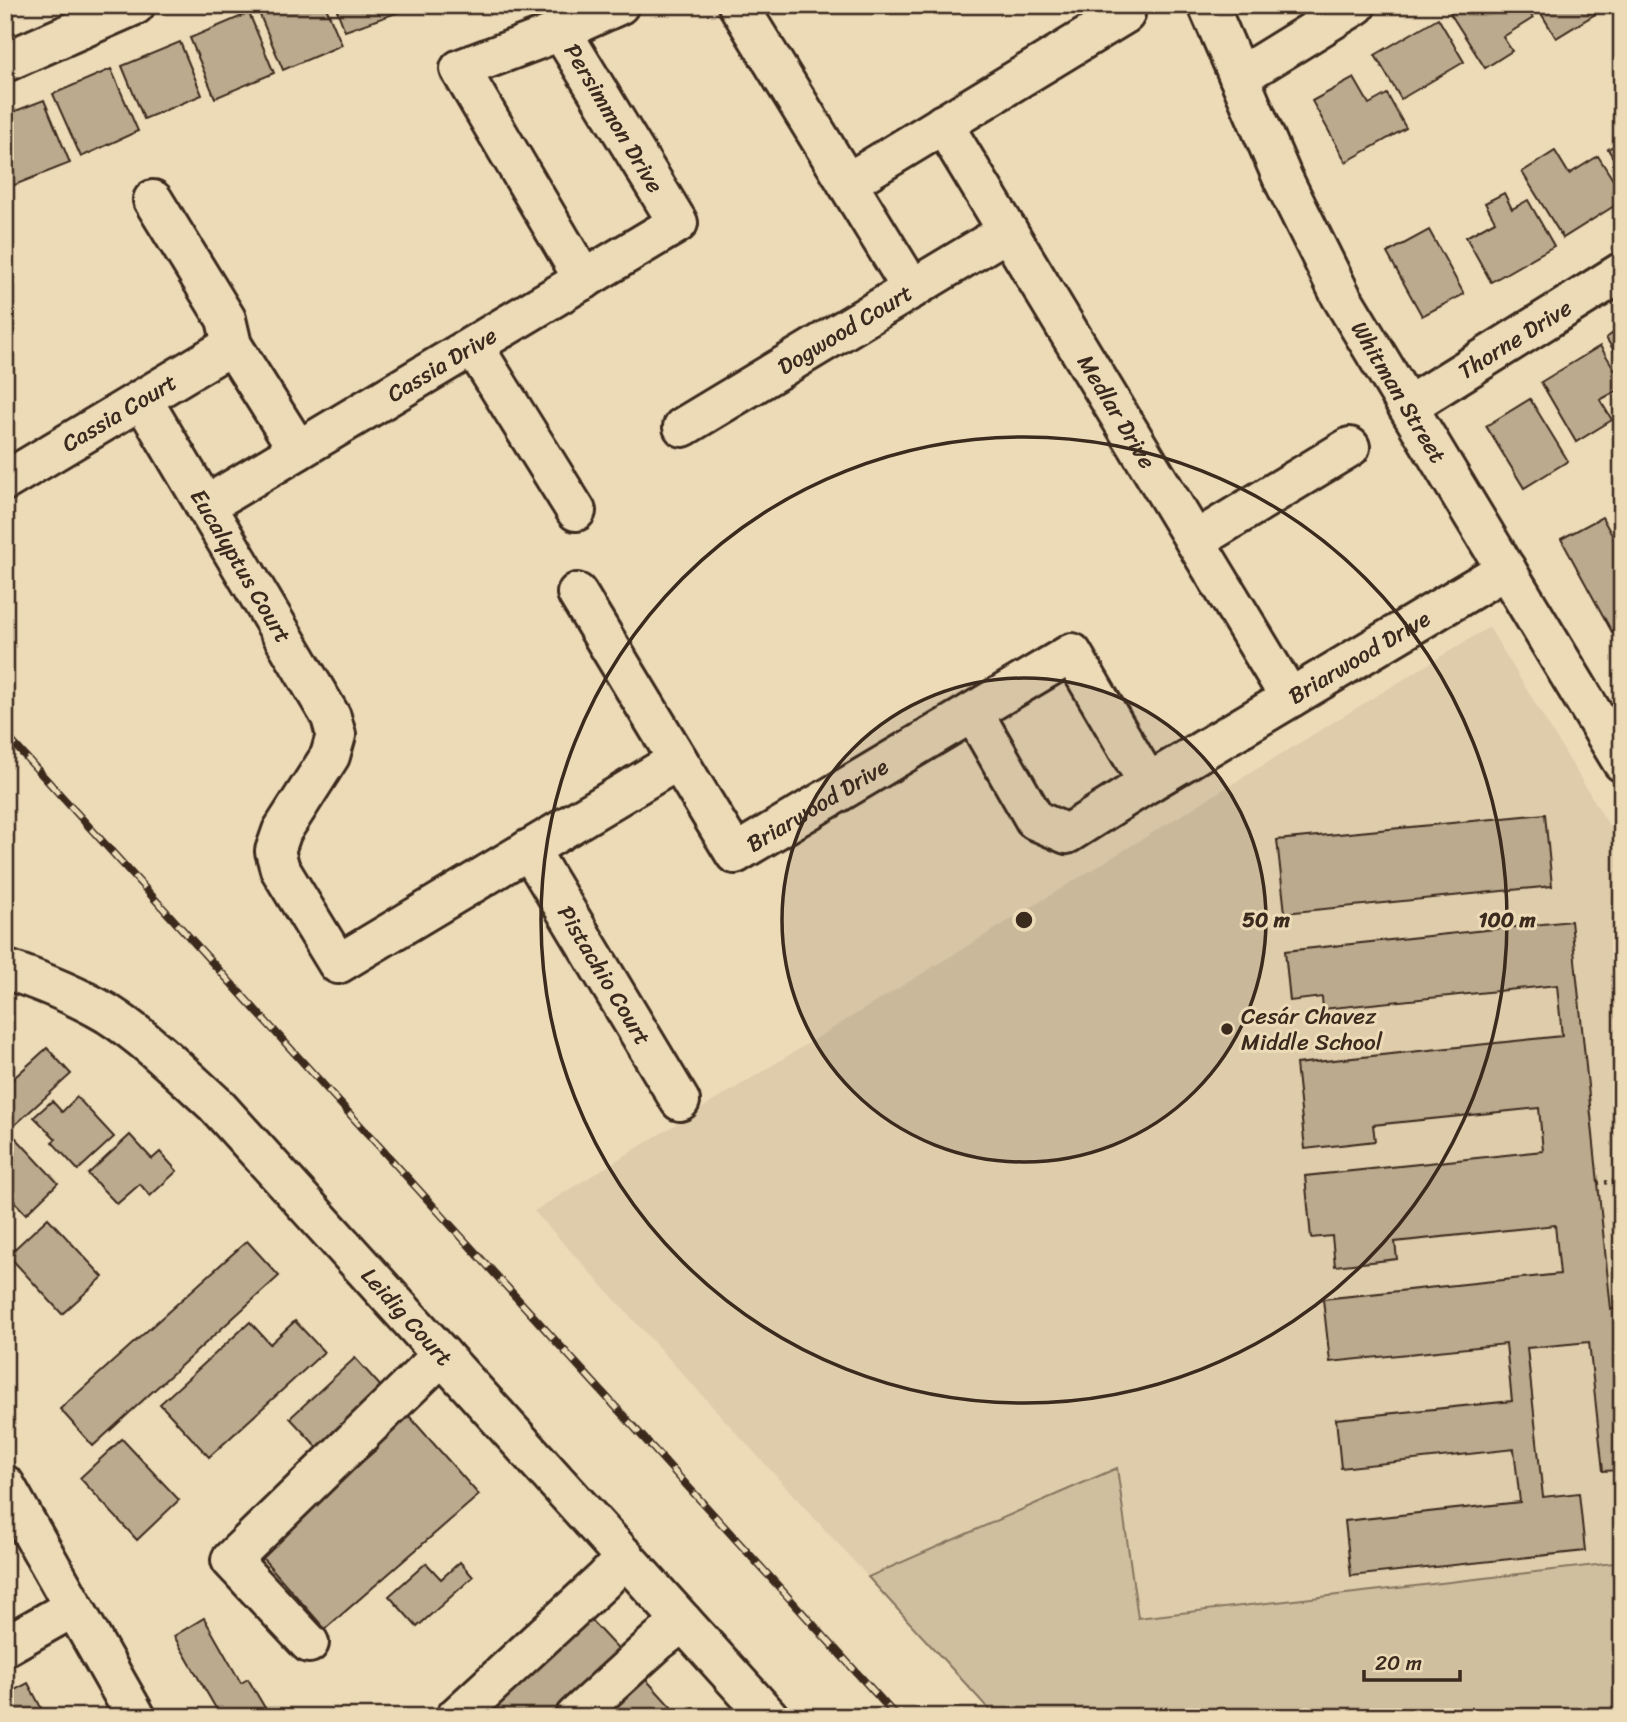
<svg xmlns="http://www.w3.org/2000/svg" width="1627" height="1722" font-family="Sriracha,sans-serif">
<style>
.built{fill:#deccab}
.green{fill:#d0bf9f;stroke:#86745e;stroke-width:2}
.building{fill:#bbaa8d;stroke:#3b2a1e;stroke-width:2}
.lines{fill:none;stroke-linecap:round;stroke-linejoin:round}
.minor-casing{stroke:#3b2a1e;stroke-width:44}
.path{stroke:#3b2a1e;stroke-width:4.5;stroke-dasharray:2 5;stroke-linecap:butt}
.minor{stroke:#eddbb8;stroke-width:38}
.rail-casing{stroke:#3b2a1e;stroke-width:8}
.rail{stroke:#eddbb8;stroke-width:5;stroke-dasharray:16;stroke-linecap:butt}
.ring{fill:none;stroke:#3b2a1e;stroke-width:3.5}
.poi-dot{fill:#3b2a1e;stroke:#eddbb8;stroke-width:2.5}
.labels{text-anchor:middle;stroke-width:6;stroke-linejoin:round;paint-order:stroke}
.street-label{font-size:23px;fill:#3b2a1e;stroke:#eddbb8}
.poi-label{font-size:23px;fill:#3b2a1e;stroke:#eddbb8;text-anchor:start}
.centre{fill:#3b2a1e;stroke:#eddbb8;stroke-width:3.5}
.ring-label{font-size:21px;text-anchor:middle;font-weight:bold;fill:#3b2a1e;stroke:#eddbb8;stroke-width:6;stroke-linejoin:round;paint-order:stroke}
</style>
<rect width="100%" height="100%" fill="#eddbb8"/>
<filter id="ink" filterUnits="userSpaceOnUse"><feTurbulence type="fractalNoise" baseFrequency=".0143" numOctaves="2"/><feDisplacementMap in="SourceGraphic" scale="14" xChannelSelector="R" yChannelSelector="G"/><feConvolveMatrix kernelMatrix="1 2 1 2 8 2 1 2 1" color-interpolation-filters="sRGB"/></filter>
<g filter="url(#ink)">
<polygon class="built" points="1489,627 1622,847 1622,1717 996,1717 534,1211"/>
<polygon class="green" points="1117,1468 1138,1618 1622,1562 1622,1717 996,1717 868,1577"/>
<g class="building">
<polygon points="264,5 325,5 342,45 283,70 257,8"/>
<polygon points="335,5 403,5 405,10 345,31"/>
<polygon points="1463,5 1524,5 1533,18 1503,37 1512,51 1485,68 1450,13"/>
<polygon points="1536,5 1610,5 1556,38"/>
<polygon points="249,13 274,73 215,98 190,38"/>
<polygon points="1438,18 1464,62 1401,99 1375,55"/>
<polygon points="180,42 202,95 144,119 122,66"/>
<polygon points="111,69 138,131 81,157 53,94"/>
<polygon points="1354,78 1369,104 1387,94 1406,128 1346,162 1312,101"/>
<polygon points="44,100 70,163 12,186 5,169 5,115"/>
<polygon points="1622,141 1622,173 1608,149"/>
<polygon points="1555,151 1569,174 1598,156 1622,194 1622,201 1563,238 1522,172"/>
<polygon points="1504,193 1512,209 1528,200 1554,246 1491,282 1466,237 1495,221 1485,203"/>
<polygon points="1429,230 1464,294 1422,316 1387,253"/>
<polygon points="1622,327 1622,363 1606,338"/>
<polygon points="1600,346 1622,381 1622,388 1600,400 1612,420 1576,442 1541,382"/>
<polygon points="1530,399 1568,461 1524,488 1486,426"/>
<polygon points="1602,517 1622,553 1622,626 1612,632 1561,539"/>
<polygon points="1545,814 1552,886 1285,913 1277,840"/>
<polygon points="1571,921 1611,1309 1622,1308 1622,1478 1621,1470 1603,1471 1589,1342 1527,1348 1543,1497 1579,1493 1585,1551 1351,1576 1345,1521 1520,1502 1514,1449 1341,1468 1336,1419 1512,1401 1506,1344 1330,1362 1323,1299 1560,1274 1555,1225 1395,1242 1397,1259 1335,1266 1332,1236 1311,1238 1305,1176 1543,1151 1539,1108 1373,1125 1375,1141 1305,1149 1296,1064 1562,1036 1557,985 1323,1009 1322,997 1290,1001 1285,951"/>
<polygon points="47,1048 71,1074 5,1134 5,1086"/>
<polygon points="77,1097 114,1137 78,1170 52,1142 56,1139 34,1117 52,1101 62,1112"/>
<polygon points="130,1135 152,1159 160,1152 177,1171 150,1196 140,1184 117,1204 88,1174"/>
<polygon points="16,1138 58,1183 26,1214 5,1192 5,1148"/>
<polygon points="48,1218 103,1277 62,1314 8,1255"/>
<polygon points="247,1241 279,1276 93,1446 60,1409"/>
<polygon points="295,1321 324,1352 209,1457 160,1404 250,1322 270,1344"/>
<polygon points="355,1358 384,1390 319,1449 290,1418"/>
<polygon points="402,1408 479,1495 325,1629 258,1553 377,1449 367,1439"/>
<polygon points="122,1439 179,1500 137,1540 80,1478"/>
<polygon points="460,1562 473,1577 417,1627 389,1596 426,1563 441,1579"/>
<polygon points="586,1615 629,1661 592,1682 553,1717 474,1717"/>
<polygon points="204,1618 241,1683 248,1679 265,1708 249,1717 221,1717 174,1636"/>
<polygon points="642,1675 680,1717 597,1717"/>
<polygon points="28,1683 46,1717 5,1717 5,1695"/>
</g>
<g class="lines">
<defs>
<g id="minor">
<polyline points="738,5 912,289"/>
<path id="s1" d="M1208 5 1283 179 1341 296 1622 762"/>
<polyline points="561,31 460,69 584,280"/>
<polyline points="5,62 135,5"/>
<polyline points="1239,77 1356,5"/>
<path id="s2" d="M943 124 1290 698"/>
<polyline points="847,183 1125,14"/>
<polyline points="153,200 226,319 232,345 298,450"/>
<polyline points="474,347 576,511"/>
<path id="s3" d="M142 399 331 717 336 735 330 756 282 831 275 851 280 869 338 964 678 760 735 854 1072 653 1148 783 1506 569"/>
<path id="s4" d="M1408 406 1622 272"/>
<path id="s5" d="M683 427 1008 231"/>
<path id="s6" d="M5 481 232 345"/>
<path id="s7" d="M205 506 678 223 561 31 619 5"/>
<polyline points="1195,541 1350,447"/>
<polyline points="577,593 678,760"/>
<polyline points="973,712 1035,820 1067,834 1148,783"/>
<path id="s8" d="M529 849 680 1101"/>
<path id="s9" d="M5 969C41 981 76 995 108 1014 147 1039 181 1073 215 1104L769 1717"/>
<polyline points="5,1485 136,1717"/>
<polyline points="309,1643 231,1560 442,1355"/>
<polyline points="5,1646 74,1607"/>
<polyline points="456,1717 604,1580 625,1557"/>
<polyline points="575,1717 658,1641 683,1622"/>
</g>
</defs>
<use href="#minor" class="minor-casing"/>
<polyline class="path" points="1598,1183 1622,1181"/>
<use href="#minor" class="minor"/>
<defs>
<polyline id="rail" points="5,734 897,1717"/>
</defs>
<use href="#rail" class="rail-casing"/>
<use href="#rail" class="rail"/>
</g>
</g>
<circle cx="1024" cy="920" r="242" fill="#3b2a1e" fill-opacity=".12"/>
<g class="ring">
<circle cx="1024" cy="920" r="242"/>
<circle cx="1024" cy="920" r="483"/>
</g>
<circle class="poi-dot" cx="1227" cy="1029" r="7"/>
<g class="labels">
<g class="street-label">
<text transform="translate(614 118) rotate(59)" y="8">Persimmon Drive</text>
<text dy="8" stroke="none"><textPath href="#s5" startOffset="189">Dogwood Court</textPath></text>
<text dy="8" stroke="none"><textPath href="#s4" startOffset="126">Thorne Drive</textPath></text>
<text dy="8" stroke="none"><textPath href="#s7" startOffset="276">Cassia Drive</textPath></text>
<text dy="8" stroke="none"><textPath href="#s1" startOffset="432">Whitman Street</textPath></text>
<text dy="8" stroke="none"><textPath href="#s2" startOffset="336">Medlar Drive</textPath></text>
<text dy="8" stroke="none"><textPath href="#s6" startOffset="133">Cassia Court</textPath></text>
<text dy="8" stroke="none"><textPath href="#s3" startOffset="194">Eucalyptus Court</textPath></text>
<text dy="8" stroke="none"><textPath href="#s3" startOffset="1946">Briarwood Drive</textPath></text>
<text dy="8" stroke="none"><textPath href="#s3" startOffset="1253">Briarwood Drive</textPath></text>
<text dy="8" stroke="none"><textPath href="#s8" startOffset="147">Pistachio Court</textPath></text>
<text dy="8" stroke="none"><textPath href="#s9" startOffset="539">Leidig Court</textPath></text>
</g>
<g class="poi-label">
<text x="1241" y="1024">Cesár Chavez<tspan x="1241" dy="26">Middle School</tspan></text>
</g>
</g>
<circle cx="1024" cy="920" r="10" class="centre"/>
<g class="ring-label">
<text x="1266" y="927">50 m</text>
<text x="1507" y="927">100 m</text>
</g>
<rect width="1627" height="1722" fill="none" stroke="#eddbb8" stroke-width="28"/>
<rect x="14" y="14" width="1599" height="1694" fill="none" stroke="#3b2a1e" stroke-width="2.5" filter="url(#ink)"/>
<path d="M1364 1670v10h96v-10" fill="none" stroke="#3b2a1e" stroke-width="3.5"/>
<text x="1375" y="1670" font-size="21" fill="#3b2a1e" stroke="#eddbb8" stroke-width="5" paint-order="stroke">20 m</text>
</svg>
